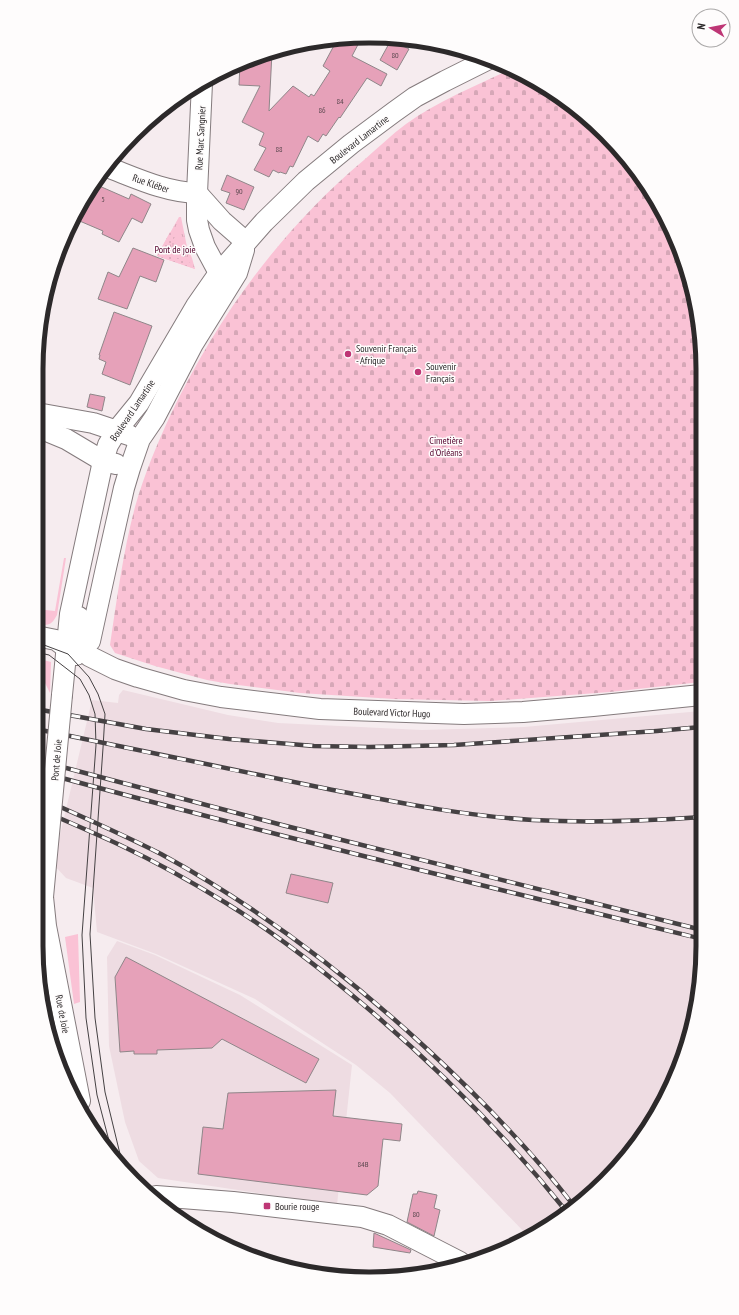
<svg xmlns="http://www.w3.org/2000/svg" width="739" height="1315" font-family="'PT Sans Narrow',sans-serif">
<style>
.built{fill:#eedce2}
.grass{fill:#fac2d5}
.cemetery{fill:url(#cemetery-stones)}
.park{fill:url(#park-tufts)}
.garden{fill:url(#garden-dots)}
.building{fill:#e6a1b9;stroke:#8f8689}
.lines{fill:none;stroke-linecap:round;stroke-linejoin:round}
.minor-casing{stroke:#847b7d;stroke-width:22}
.minor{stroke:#fff;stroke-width:20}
.tram{stroke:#454143;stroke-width:1}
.rail-casing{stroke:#454143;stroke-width:4.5}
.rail{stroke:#fefcfc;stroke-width:3;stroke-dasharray:9;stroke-linecap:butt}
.minor-bridge-casing{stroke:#847b7d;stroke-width:22;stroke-linecap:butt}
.minor-bridge{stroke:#fff;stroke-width:20}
.poi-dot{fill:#be3675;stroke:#fefcfc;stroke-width:1.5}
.labels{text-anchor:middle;stroke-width:3;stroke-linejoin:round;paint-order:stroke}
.number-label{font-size:8px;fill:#5a474e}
.street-label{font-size:10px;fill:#2c292a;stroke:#fefcfc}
.park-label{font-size:10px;fill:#52002b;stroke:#fefcfc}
.poi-label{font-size:10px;fill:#2c292a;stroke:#fefcfc;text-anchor:start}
.rim{fill:none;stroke:#2c292a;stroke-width:5}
</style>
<defs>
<pattern id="cemetery-stones" width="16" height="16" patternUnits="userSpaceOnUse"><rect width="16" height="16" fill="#fac2d5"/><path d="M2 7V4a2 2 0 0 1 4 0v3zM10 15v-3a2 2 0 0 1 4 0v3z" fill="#d6a7b7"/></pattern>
<pattern id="park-tufts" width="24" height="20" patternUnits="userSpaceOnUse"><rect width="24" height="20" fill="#fac2d5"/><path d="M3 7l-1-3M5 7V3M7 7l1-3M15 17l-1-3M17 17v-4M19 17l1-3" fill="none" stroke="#d6a7b7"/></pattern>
<pattern id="garden-dots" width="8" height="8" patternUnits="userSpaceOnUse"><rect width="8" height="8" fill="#fac2d5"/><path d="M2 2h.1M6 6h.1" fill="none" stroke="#d6a7b7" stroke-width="1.8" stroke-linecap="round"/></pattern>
</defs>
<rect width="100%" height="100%" fill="#f6ecef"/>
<g class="built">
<polygon points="123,690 228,715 278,723 422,730 524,727 701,711 702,967 685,1052 658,1112 589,1196 527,1235 390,1093 356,1065 255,999 156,954 97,932 93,888 66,878 53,864 92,700 118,703 119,695"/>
<polygon points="117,941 155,955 240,995 352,1065 337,1205 158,1178 139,1161 125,1122 109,1046 107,957"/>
</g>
<g class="grass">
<path d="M64 558H66L57 615C51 626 49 625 36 625V609L55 611Z"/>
<polygon points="36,658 51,662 50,693 41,675 36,670"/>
<polygon points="78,934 80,1002 74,1004 65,937"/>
</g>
<path class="cemetery" d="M511 69 536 81 605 134 647 184 685 262 700 326 701 682 610 692 490 701 394 699 300 693 230 684 207 680 155 666 115 653 110 645C117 599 123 552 135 507 144 475 157 444 171 414 218 316 281 230 364 160 378 148 391 135 406 124 438 101 475 86 511 69Z"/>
<polygon class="park" points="179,217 181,217 187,247 192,258 195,269 157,256"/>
<polygon class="garden" points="170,232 176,235 168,249 170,255 193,264 195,269 157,256"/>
<g class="building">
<polygon points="348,37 362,37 352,56 387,74 381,86 367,78 340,118 339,117 326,136 323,134 318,142 308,136 293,167 290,166 286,174 280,172 279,173 273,170 269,177 254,170 266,148 259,145 264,133 242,122 260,86 239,85 240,63 272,52 269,111 293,86 309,97 311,94 314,96 330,71 323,66 338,38"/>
<polygon points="391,40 409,49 397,70 380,60"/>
<polygon points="227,175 254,187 244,210 226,203 230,193 221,190"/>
<polygon points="97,185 129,199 131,194 151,204 142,223 132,218 119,242 102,234 103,231 75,219 80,207 87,209"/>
<polygon points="133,248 164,260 156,282 140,276 127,309 98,299 108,272 119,277"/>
<polygon points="114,312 152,326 130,385 102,374 106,362 99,359 100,355 99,355"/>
<polygon points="90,394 105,397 102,411 87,407"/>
<polygon points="291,874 333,883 328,903 286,893"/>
<polygon points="126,957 319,1059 306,1083 222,1039 212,1048 157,1050 157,1054 134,1054 134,1051 120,1052 115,977"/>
<polygon points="336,1090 333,1116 402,1124 400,1141 383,1139 378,1186 367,1195 198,1174 203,1127 223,1129 228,1093"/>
<polygon points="418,1191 437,1195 434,1208 440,1210 434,1236 407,1222 413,1194 417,1194"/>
<polygon points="374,1233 411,1250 410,1253 373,1247"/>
</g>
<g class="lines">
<defs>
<g id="minor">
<polyline points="202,83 197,193 197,220 199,230 205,247 219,273"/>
<path d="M107 167C136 178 165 192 197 193"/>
<polyline points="197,193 222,221 246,242"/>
<polyline points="37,413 93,423 129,435"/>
<polyline points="37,427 66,439 103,461 116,464"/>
<polyline points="79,617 79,639 89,656 115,669 138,677 184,690 221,697 320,709 464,714 523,712 593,706 701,695"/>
<polyline points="36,636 56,640 76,655"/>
<polyline points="81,651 90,641 106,568 124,488 130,468 140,439 155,417 193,344 237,273 244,250"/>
<polyline points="62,695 70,614 103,461 108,445 117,430 139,403 196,306 219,273 264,222 306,181 351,144 394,112 415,97 445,81 489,59"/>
<polyline points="43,897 46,926 80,1101"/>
<polyline points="156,1196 233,1202 362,1217 388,1225 460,1262"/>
</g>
</defs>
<use href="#minor" class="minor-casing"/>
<use href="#minor" class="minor"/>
<g class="tram">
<polyline points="36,642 68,654 89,677 98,694 105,714 103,748 90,934 95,1018 105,1092 120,1154 127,1169"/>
<polyline points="36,652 49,655 80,679 89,695 95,714 96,745 82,935 86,1018 97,1095 113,1156"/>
</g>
<defs>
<g id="rail">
<polyline points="36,709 146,729 229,739 314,746 369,747 454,745 657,731 701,727"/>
<path d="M36 729C134 749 231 770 328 789 396 802 464 816 533 820 589 823 646 821 702 817"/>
<polyline points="36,760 282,825 702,930"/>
<path d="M36 771C257 831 480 885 702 939"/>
<path d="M36 796C78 815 120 833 161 854 258 907 345 973 426 1048 479 1097 530 1149 574 1206"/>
<path d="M36 808C64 820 92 832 120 845 156 862 192 882 226 903 275 933 321 969 365 1006 438 1068 506 1136 566 1211"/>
</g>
</defs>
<use href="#rail" class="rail-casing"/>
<use href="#rail" class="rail"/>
<defs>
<polyline id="minor-bridge" points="43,897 62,695"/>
</defs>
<use href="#minor-bridge" class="minor-bridge-casing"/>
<use href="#minor-bridge" class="minor-bridge"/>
</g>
<g class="poi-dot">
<circle cx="348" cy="354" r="4"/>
<circle cx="418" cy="372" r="4"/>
<rect x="263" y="1202" width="8" height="8" rx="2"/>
</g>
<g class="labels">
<g class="number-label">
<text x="395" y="58">80</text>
<text x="340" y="104">84</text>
<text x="322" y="113">86</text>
<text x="279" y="152">88</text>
<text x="239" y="194">90</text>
<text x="103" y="202">5</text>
<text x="363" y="1167">84B</text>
<text x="416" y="1217">80</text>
</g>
<g class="street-label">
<text transform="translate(200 138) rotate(-87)" y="4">Rue Marc Sangnier</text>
<text transform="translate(359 139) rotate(-38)" y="4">Boulevard Lamartine</text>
<text transform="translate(151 183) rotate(19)" y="4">Rue Kléber</text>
<text transform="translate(132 410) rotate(-56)" y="4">Boulevard Lamartine</text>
<text transform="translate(392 712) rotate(2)" y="4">Boulevard Victor Hugo</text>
<text transform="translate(56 760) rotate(-85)" y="4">Pont de Joie</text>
<text transform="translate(63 1014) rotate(79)" y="4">Rue de Joie</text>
</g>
<g class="park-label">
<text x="175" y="253">Pont de joie</text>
<text x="446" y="444">Cimetière<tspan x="446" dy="12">d'Orléans</tspan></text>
</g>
<g class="poi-label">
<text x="356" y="352">Souvenir Français<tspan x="356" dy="12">- Afrique</tspan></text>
<text x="426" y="370">Souvenir<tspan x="426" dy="12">Français</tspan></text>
<text x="275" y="1210">Bourie rouge</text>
</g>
</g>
<path d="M0 0H739V1315H0ZM369 43H370A326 326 0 0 1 696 369V946A326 326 0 0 1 370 1272H369A326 326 0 0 1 43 946V369A326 326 0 0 1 369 43Z" fill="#fefcfc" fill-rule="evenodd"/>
<path class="rim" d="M369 43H370A326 326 0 0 1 696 369V946A326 326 0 0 1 370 1272H369A326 326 0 0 1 43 946V369A326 326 0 0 1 369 43Z"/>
<g transform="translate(711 28) rotate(280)"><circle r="19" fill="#fefcfc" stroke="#aaa8a8"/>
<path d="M0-3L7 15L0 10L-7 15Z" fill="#be3675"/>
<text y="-6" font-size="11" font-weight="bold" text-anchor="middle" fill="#2c292a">N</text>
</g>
</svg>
